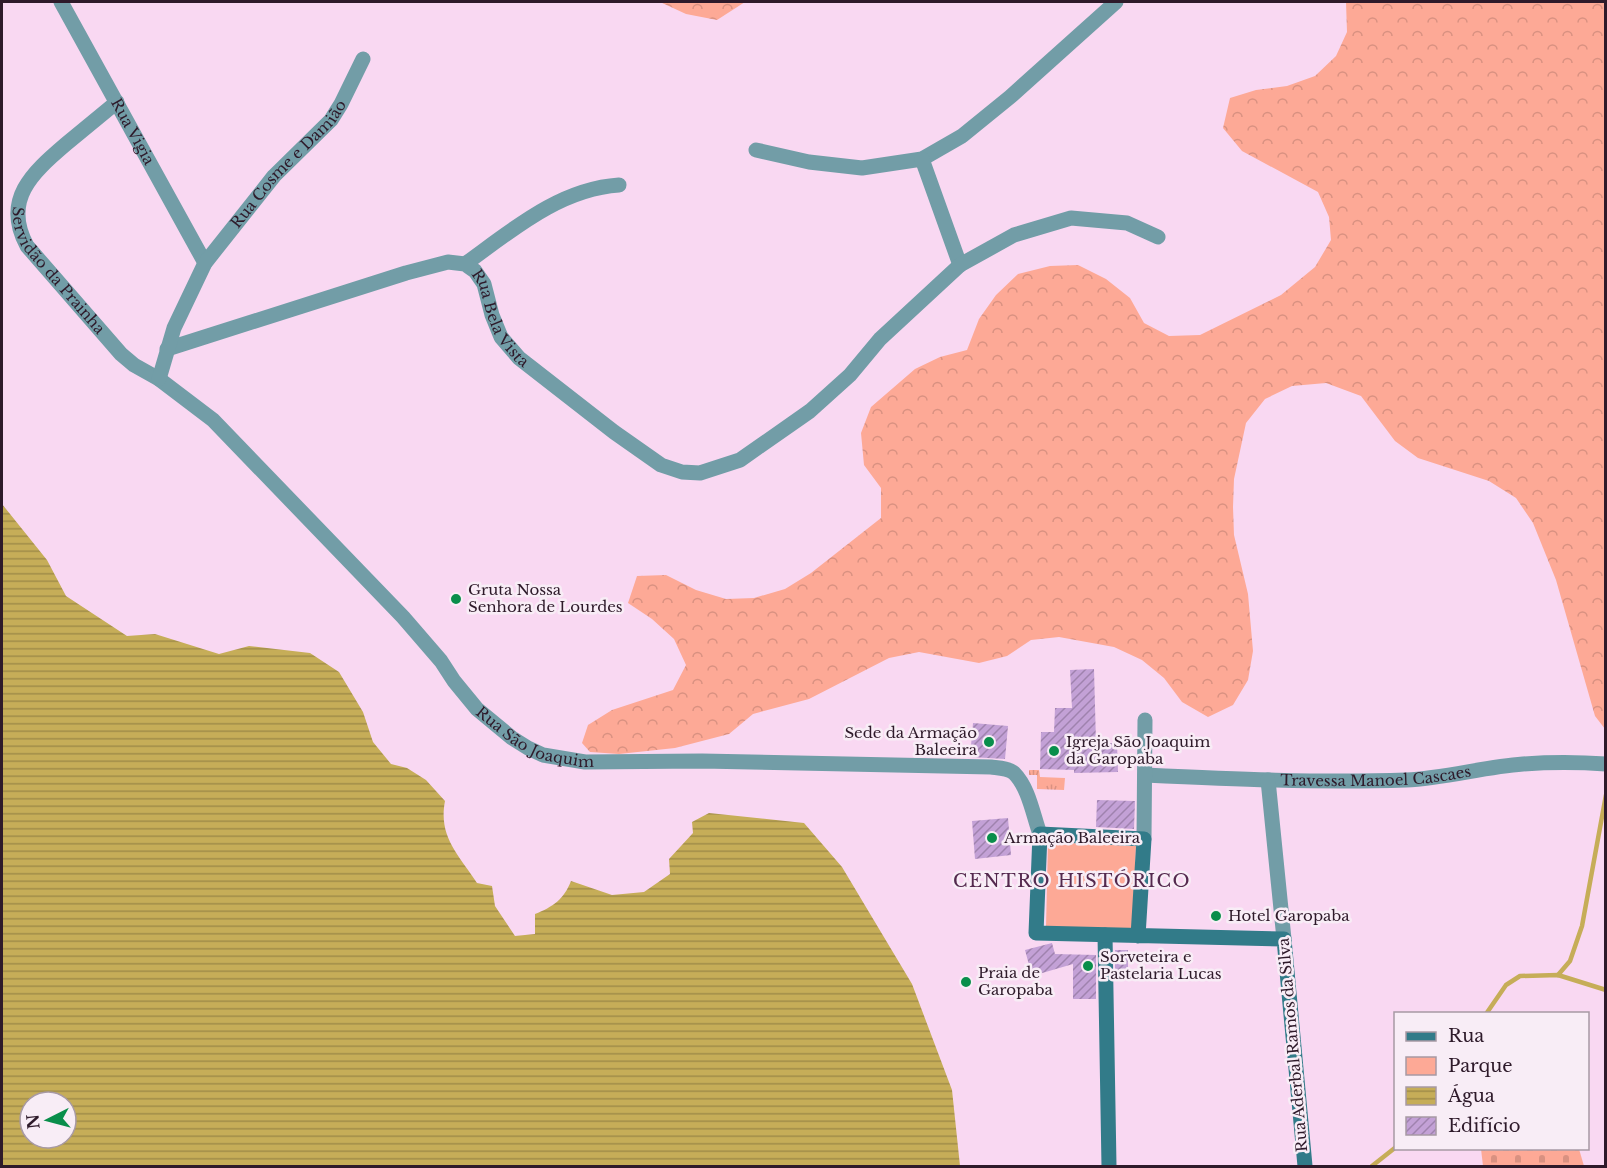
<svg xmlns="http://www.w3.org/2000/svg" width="1607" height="1168" font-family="'Libre Baskerville',serif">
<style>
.grass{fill:url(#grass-tufts)}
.forest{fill:url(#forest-crowns)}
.cemetery{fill:url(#cemetery-stones)}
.park{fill:#fda996}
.water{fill:url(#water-rules);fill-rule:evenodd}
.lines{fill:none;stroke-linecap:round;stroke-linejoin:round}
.stream{stroke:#c6ad58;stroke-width:4.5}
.building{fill:url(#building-hatch)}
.street{stroke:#729da7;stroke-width:15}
.secondary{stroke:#327b89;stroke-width:15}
.poi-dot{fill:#098e4b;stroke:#f8edf6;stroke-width:2}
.labels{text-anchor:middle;stroke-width:5;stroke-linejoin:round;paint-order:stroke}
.street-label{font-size:15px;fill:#2e1a2a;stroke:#f8edf6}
.poi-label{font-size:15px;fill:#2e1a2a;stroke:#f8edf6;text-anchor:start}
.quarter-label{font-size:18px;letter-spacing:1.5px;fill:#54294e;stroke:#f8edf6}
</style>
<defs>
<pattern id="grass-tufts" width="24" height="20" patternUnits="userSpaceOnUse" patternTransform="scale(1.5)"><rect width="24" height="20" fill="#fda996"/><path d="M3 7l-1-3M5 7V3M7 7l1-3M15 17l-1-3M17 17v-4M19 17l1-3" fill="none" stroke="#d99181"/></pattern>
<pattern id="forest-crowns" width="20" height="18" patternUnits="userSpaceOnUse" patternTransform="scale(1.5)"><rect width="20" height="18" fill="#fda996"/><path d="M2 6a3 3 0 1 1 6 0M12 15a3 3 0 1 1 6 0" fill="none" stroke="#d99181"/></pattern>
<pattern id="cemetery-stones" width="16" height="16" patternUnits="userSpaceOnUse" patternTransform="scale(1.5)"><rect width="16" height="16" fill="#fda996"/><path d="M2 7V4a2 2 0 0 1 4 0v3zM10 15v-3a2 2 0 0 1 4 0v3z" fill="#d99181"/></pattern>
<pattern id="water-rules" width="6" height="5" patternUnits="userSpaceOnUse" patternTransform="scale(1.5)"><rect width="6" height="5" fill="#c6ad58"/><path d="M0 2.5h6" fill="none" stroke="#a18c49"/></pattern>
<pattern id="building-hatch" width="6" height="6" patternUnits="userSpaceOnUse" patternTransform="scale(1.5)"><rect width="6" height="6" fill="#c3a1d6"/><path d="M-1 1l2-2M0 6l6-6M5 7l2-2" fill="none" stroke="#9f82ae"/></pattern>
</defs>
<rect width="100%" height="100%" fill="#f9d8f2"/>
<polygon class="grass" points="1029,770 1039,770 1040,777 1065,778 1064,790 1037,789 1037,775 1029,775"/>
<g class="forest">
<polygon points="660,2 745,2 717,20 686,14"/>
<polygon points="1346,2 1605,2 1605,729 1595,716 1556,580 1533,523 1516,498 1489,481 1418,458 1395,441 1361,396 1326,383 1292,386 1265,399 1246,423 1234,479 1233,507 1234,535 1248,594 1253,651 1248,680 1233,705 1208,717 1182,702 1164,678 1142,660 1114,647 1059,637 1031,640 1007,656 979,663 919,652 889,658 809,699 753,714 729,734 675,748 619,754 590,752 582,743 588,725 612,710 673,690 686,665 674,639 652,619 628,603 637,576 666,575 696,590 726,599 754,598 785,589 811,573 881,518 881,488 864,465 861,433 871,407 915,369 940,357 967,350 979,319 996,295 1018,274 1050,266 1078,265 1106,279 1130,298 1144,323 1169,336 1200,335 1281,295 1315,267 1331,240 1329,217 1318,192 1242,151 1223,128 1230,98 1256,90 1287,86 1315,76 1336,56 1347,32"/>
</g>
<polygon class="cemetery" points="1481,1149 1579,1149 1584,1166 1483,1166"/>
<polygon class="park" points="1048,842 1136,846 1132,932 1046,927"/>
<path class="water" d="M2 504 47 560 66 596 127 636 155 634 219 654 249 646 310 653 339 672 363 712 373 742 391 764 407 768 426 780 445 801C438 837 459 855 477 883L492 886 495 906 515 936 535 934V914C553 907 564 899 571 881L612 895 644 892 670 874 669 859 693 833 692 822 709 813 804 823 842 867 912 984 952 1090 960 1166H2ZM30 1102H66V1138H30Z"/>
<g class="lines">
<g class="stream">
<polyline points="1558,975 1570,961 1582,926 1606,795"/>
<polyline points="1486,1014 1506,985 1520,976 1558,975 1606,990"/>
<polyline points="1372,1166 1396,1147"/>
</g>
</g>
<g class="building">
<polygon points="1094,669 1096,743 1117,743 1118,772 1074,773 1074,770 1040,769 1041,732 1054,732 1055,708 1072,708 1070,670"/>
<polygon points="973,723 1008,726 1005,759 970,757"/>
<polygon points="1097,800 1135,801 1134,829 1096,827"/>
<polygon points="1008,818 1011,855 975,859 972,821"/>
<polygon points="1052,943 1055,954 1096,955 1096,999 1073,999 1073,964 1032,976 1025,950"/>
<rect x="1115" y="950" width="13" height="20"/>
</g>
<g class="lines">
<g class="street">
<path id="s1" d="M61 2 205 263"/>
<path id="s2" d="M117 102C100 116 83 130 66 144 32 173 2 200 27 246L121 354 134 365 159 379 213 420 403 617 441 661 454 681 477 709 512 738 528 748 543 755 585 762 702 761 991 767C999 768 1008 768 1014 773 1029 788 1033 815 1040 834"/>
<polyline points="756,150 809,162 862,168 922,159 962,136 1010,97 1116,2"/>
<polyline points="922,159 960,265"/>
<path d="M465 264C511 231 559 189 619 185"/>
<path id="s3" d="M167 349 406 273 448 262 465 264 475 271 484 284 492 315 501 337 519 358 614 432 661 465 682 472 700 473 740 460 810 411 850 375 880 339 960 265 1014 235 1071 218 1127 223 1158 237"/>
<path id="s4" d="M159 379 174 328 205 263 274 176 331 120 341 104 363 59"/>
<path id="s5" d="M1145 775C1232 779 1319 783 1406 780 1445 778 1484 767 1523 764 1550 762 1578 762 1606 764"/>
<polyline points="1268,780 1284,939"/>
<polyline points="1144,839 1145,720"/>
</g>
<g class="secondary">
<polyline points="1105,935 1109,1166"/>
<polyline points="1138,936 1144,839 1040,834 1036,933 1284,939 1305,1166"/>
</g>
</g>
<g class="poi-dot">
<circle cx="456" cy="599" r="6"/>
<circle cx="989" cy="742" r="6"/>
<circle cx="1054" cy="751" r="6"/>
<circle cx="992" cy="838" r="6"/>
<circle cx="1216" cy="916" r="6"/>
<circle cx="1088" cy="966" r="6"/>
<circle cx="966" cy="982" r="6"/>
</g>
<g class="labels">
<g class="street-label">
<text dy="5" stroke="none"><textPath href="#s1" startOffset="148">Rua Vigia</textPath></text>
<text dy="5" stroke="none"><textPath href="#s4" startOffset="255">Rua Cosme e Damião</textPath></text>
<text dy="5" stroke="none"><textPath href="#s2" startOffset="224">Servidão da Prainha</textPath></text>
<text dy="5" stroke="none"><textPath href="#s3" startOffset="378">Rua Bela Vista</textPath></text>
<text dy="5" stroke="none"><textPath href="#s2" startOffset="903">Rua São Joaquim</textPath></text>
<text dy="5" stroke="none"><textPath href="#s5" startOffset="231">Travessa Manoel Cascaes</textPath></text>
<text transform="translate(1293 1045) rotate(-95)" y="5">Rua Aderbal Ramos da Silva</text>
</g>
<g class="poi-label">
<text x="468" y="595">Gruta Nossa<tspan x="468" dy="17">Senhora de Lourdes</tspan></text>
<text x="977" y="738" text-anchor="end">Sede da Armação<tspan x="977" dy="17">Baleeira</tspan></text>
<text x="1066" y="747">Igreja São Joaquim<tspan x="1066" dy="17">da Garopaba</tspan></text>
<text x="1004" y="843">Armação Baleeira</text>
<text x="1228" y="921">Hotel Garopaba</text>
<text x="1100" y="962">Sorveteira e<tspan x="1100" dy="17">Pastelaria Lucas</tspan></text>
<text x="978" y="978">Praia de<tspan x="978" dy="17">Garopaba</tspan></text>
</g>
<g class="quarter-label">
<text x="1072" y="887">CENTRO HISTÓRICO</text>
</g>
</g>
<rect width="1607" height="1168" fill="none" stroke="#2e1a2a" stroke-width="6"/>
<rect x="1394" y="1012" width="195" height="138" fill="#f8edf6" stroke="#a799a4" stroke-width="1.5"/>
<rect x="1406" y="1032" width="30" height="9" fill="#327b89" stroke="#a799a4" stroke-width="1.5"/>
<text x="1448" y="1042" font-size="18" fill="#2e1a2a">Rua</text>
<rect x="1406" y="1057" width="30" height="18" fill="#fda996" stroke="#a799a4" stroke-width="1.5"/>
<text x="1448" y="1072" font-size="18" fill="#2e1a2a">Parque</text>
<rect x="1406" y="1087" width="30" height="18" fill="url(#water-rules)" stroke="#a799a4" stroke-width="1.5"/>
<text x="1448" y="1102" font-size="18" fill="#2e1a2a">Água</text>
<rect x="1406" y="1117" width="30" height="18" fill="url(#building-hatch)" stroke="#a799a4" stroke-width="1.5"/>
<text x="1448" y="1132" font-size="18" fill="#2e1a2a">Edifício</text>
<g transform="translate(48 1120) rotate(264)"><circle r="28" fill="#f8edf6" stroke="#a799a4" stroke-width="1.5"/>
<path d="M0-4.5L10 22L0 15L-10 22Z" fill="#098e4b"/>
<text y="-9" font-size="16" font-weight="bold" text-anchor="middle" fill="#2e1a2a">N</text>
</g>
</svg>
